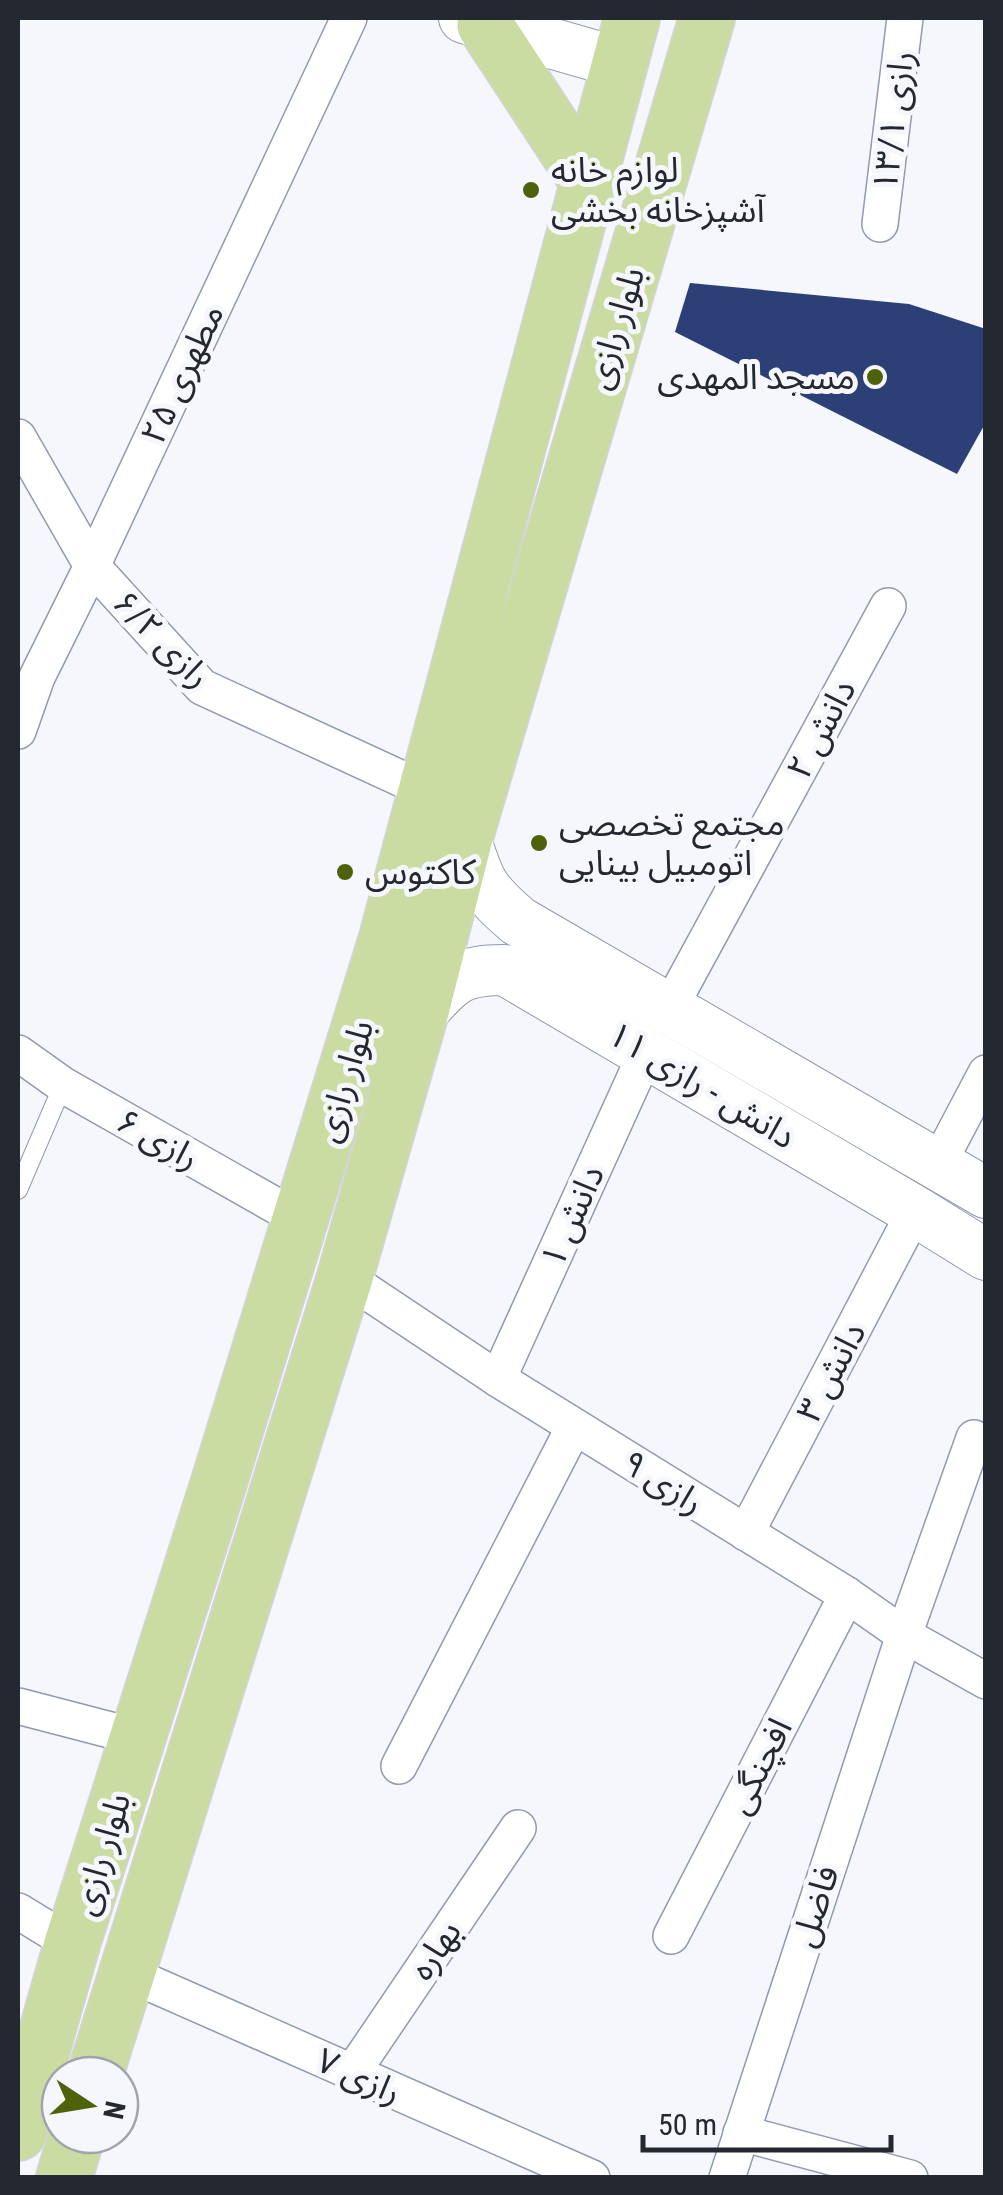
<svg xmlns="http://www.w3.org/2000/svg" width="1003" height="2195" font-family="'Roboto Condensed','Noto Sans Arabic',sans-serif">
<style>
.building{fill:#2c4077}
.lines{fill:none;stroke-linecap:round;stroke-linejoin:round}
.lane-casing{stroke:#909ab0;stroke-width:20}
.street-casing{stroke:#909ab0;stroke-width:38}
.secondary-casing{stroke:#909ab0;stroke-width:52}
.primary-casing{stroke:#d3d4d6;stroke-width:58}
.lane{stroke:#fff;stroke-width:18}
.street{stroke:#fff;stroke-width:35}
.secondary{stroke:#fff;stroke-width:50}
.primary{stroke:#cbdca2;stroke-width:55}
.poi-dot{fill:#4e620b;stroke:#f5f7fc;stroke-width:4}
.labels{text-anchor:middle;stroke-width:10;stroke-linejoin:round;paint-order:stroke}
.street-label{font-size:35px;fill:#242830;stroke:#f5f7fc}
.poi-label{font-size:35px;fill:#242830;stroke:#f5f7fc;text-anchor:start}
</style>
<rect width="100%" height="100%" fill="#f5f7fc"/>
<polygon class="building" points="690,283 909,304 986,329 986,422 957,474 675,332"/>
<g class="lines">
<defs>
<polyline id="lane" points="18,1190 63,1085"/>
<g id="street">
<polyline points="880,224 905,18"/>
<polyline points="18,437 92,566 202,687 428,791"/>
<polyline points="18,731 37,677 92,566 349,18"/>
<polyline points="669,1009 888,606"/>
<polyline points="18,1053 63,1085 301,1220"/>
<polyline points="938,1164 986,1073"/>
<polyline points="345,1277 498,1379 847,1595 904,1635 986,1681"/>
<polyline points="498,1379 646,1053"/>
<polyline points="746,1533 915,1211"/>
<polyline points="18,1706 137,1737"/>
<polyline points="399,1766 574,1427"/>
<polyline points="18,1911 72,1944"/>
<polyline points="671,1936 847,1595"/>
<polyline points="127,1973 592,2178"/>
<polyline points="352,2073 518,1828"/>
<polyline points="741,2133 910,2178"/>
<polyline points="727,2178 904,1635 974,1438"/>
</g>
<g id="secondary">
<polyline points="464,18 620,63"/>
<path d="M465 837C479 882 482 890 518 921L986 1193"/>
<path d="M420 1015C450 981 457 970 505 970L915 1211 986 1255"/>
</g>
<g id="primary">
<polyline points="485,25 588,182"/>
<polyline points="95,2075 345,1277 420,1015 465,837 707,18"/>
<polyline points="18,2133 72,1944 220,1479 387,938 632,18"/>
<polyline points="64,2178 77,2135"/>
</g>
</defs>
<use href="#lane" class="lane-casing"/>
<use href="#street" class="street-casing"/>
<use href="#secondary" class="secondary-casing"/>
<use href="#primary" class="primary-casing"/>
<use href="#lane" class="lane"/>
<use href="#street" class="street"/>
<use href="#secondary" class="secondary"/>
<use href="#primary" class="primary"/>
</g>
<g class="poi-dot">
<circle cx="531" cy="190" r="10"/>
<circle cx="875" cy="377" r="10"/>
<circle cx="539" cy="843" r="10"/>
<circle cx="345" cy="872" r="10"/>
</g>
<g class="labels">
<g class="street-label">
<text transform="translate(893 121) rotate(-83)" y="12">رازی ۱۳/۱</text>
<text transform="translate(615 328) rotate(-73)" y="12">بلوار رازی</text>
<text transform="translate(182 374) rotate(-65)" y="12">مطهری ۲۵</text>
<text transform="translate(162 639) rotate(45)" y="12">رازی ۶/۲</text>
<text transform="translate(821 729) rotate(-62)" y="12">دانش ۲</text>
<text transform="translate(344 1081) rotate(-73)" y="12">بلوار رازی</text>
<text transform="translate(702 1085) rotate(31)" y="12">دانش - رازی ۱۱</text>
<text transform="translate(158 1139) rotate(29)" y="12">رازی ۶</text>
<text transform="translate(572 1216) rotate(-66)" y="12">دانش ۱</text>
<text transform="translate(831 1372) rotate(-62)" y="12">دانش ۳</text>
<text transform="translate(663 1482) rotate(32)" y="12">رازی ۹</text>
<text transform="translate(759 1766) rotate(-63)" y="12">افچنگی</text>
<text transform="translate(101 1854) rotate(-73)" y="12">بلوار رازی</text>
<text transform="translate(815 1906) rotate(-72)" y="12">فاضل</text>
<text transform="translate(435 1950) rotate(-56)" y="12">بهاره</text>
<text transform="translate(359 2076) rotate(24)" y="12">رازی ۷</text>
</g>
<g class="poi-label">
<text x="551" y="182">لوازم خانه<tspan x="551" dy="40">آشپزخانه بخشی</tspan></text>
<text x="855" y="389" text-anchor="end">مسجد المهدی</text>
<text x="559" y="835">مجتمع تخصصی<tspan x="559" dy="40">اتومبیل بینایی</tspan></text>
<text x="365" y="884">کاکتوس</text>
</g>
</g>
<rect width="1003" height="2195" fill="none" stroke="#242830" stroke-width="40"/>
<g transform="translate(90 2105) rotate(102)"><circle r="48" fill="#f5f7fc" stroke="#a1a4aa" stroke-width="2.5"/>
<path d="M0-8L18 38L0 25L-18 38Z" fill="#4e620b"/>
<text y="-15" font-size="28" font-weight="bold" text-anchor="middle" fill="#242830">N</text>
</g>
<path d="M643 2135v15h248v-15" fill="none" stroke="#242830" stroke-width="5"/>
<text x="658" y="2135" font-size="30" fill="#242830" stroke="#f5f7fc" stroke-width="8" paint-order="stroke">50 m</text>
</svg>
